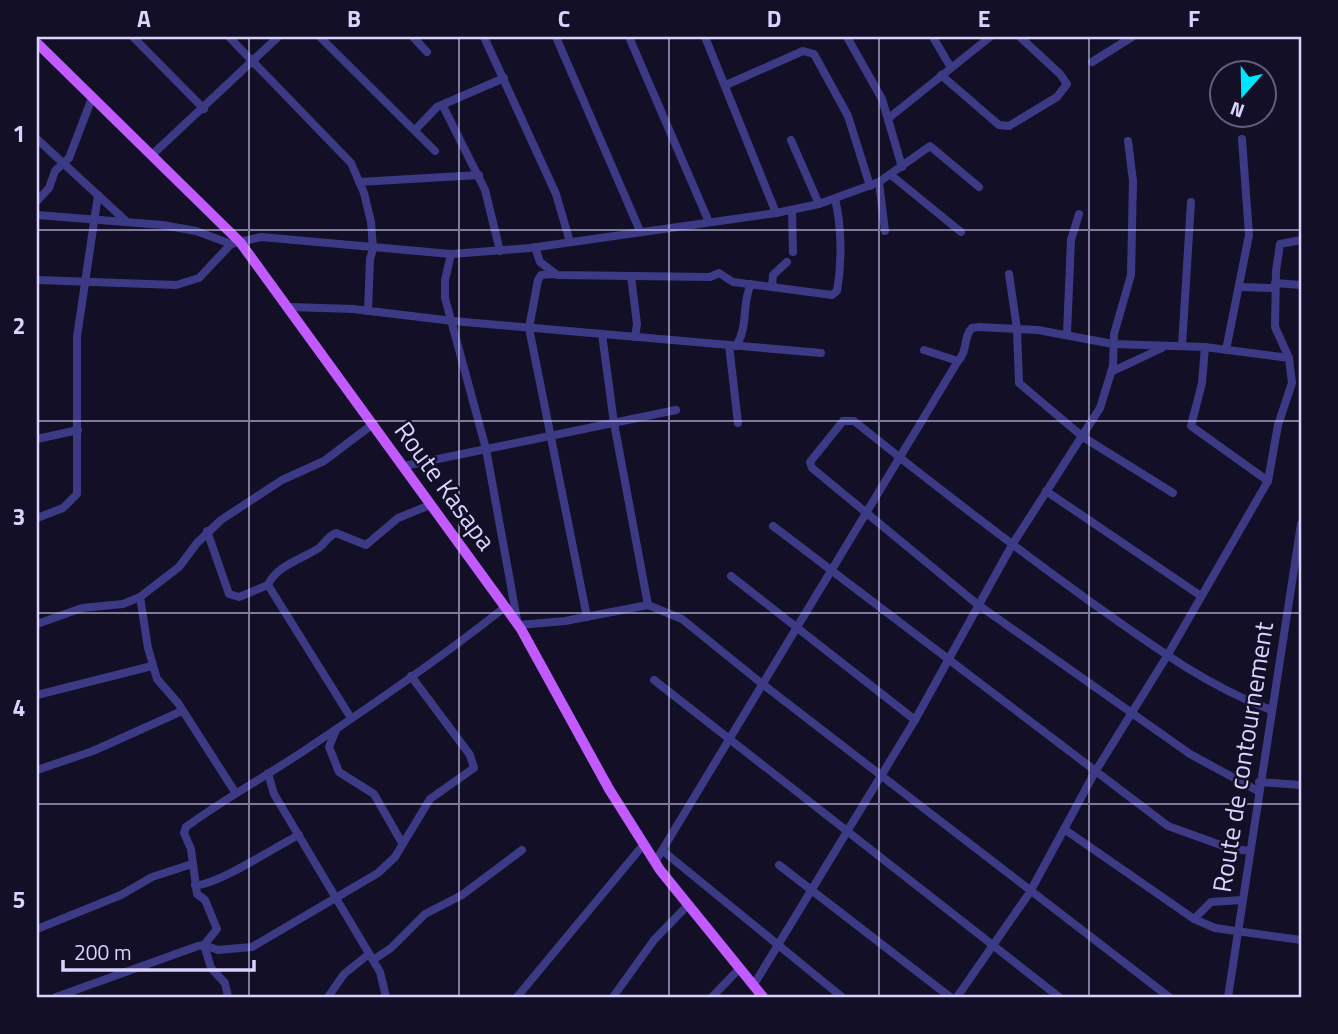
<svg xmlns="http://www.w3.org/2000/svg" width="1338" height="1034" font-family="'Titillium Web',sans-serif">
<style>
.lines{fill:none;stroke-linecap:round;stroke-linejoin:round}
.minor{stroke:#3d3a85;stroke-width:8}
.major{stroke:#c25bff;stroke-width:10}
.grid{fill:none;stroke:#d9d4ff;stroke-width:2;stroke-opacity:0.55}
.labels{text-anchor:middle;stroke-width:5;stroke-linejoin:round;paint-order:stroke}
.street-label{font-size:26px;fill:#d9d4ff;stroke:#130f26}
.neatline{fill:none;stroke:#d9d4ff;stroke-width:2.5}
.grid-label{font-size:23px;text-anchor:middle;font-weight:bold;fill:#d9d4ff}
</style>
<rect width="100%" height="100%" fill="#130f26"/>
<g class="lines">
<g class="minor">
<polyline points="133,37 204,109"/>
<polyline points="229,37 351,163 364,193 371,222 373,249 370,259 368,311"/>
<polyline points="320,37 435,151"/>
<polyline points="413,37 427,52"/>
<polyline points="484,37 556,194 570,242"/>
<polyline points="556,37 640,231"/>
<polyline points="629,37 709,222"/>
<polyline points="705,37 776,213"/>
<polyline points="847,37 882,99 902,167"/>
<polyline points="933,37 951,68"/>
<polyline points="1092,62 1132,37"/>
<polyline points="941,75 999,125 1009,126 1057,97 1067,84 1060,74 1020,37"/>
<polyline points="726,85 803,51 814,54 848,116 870,186"/>
<polyline points="443,106 485,190 500,251"/>
<polyline points="890,117 990,37"/>
<polyline points="415,130 437,107 504,78"/>
<polyline points="37,139 127,222"/>
<polyline points="791,140 819,204"/>
<polyline points="153,154 278,37"/>
<polyline points="891,175 961,232"/>
<polyline points="359,182 479,175"/>
<polyline points="879,182 885,231"/>
<polyline points="37,201 49,188 55,171 69,158 92,98"/>
<polyline points="792,210 793,252"/>
<polyline points="37,215 163,225 196,231 231,244"/>
<path d="M535 247 540 262 557 275 710 277 719 273 733 282 832 295 837 291C842 263 842 227 835 199"/>
<polyline points="451,254 445,280 445,298 486,449 518,625 565,621 648,605 682,619 761,683 1169,997"/>
<polyline points="554,274 541,275 538,280 529,328 587,617"/>
<polyline points="1009,274 1017,329 1019,383 1083,437 1173,493"/>
<polyline points="631,276 637,324 635,337"/>
<polyline points="37,280 176,285 199,278 231,244 261,237 451,254 530,248 776,213 819,204 879,182 930,146 979,187"/>
<polyline points="1275,283 1301,285"/>
<polyline points="772,287 773,275 787,262"/>
<polyline points="1239,287 1275,288"/>
<polyline points="290,307 353,309 453,321 821,353"/>
<polyline points="602,334 614,423 648,605"/>
<polyline points="1067,334 1071,240 1079,214"/>
<polyline points="729,345 738,423"/>
<path d="M736 346C749 326 741 305 751 284"/>
<polyline points="1182,346 1191,202"/>
<polyline points="1205,347 1202,383 1191,426 1268,481"/>
<path d="M924 350 958 361C968 352 963 336 972 328L979 327 1038 330 1113 344 1205 347 1289 358"/>
<polyline points="1226,350 1249,235 1242,139"/>
<polyline points="1111,372 1162,348"/>
<polyline points="37,439 78,430"/>
<polyline points="404,466 676,410"/>
<polyline points="1046,491 1201,596"/>
<polyline points="37,518 63,508 77,494 77,337 98,195"/>
<polyline points="773,526 1168,826 1229,848 1249,851"/>
<path d="M207 531 229 594 239 597 268 585C276 566 302 559 319 548 325 543 328 536 336 533L366 545 398 518 430 505"/>
<polyline points="731,576 915,720"/>
<polyline points="268,585 351,718"/>
<polyline points="140,597 148,648 157,679 178,703 235,792"/>
<polyline points="37,624 82,608 123,604 140,597 179,567 197,543 221,520 282,480 324,461 373,424"/>
<polyline points="654,680 1059,997"/>
<polyline points="37,695 152,666"/>
<polyline points="336,730 329,747 339,772 374,794 402,843"/>
<polyline points="37,770 93,751 182,711"/>
<polyline points="268,773 274,794 380,972 386,997"/>
<polyline points="1259,782 1301,785"/>
<path d="M1258 791 1190 754 977 604 812 468 810 462 843 421H854C931 483 1008 542 1088 600 1147 642 1203 684 1271 710"/>
<polyline points="1064,829 1194,919 1215,928 1301,940"/>
<polyline points="663,851 842,997"/>
<polyline points="655,862 958,361"/>
<polyline points="779,865 950,997"/>
<path d="M195 885C217 886 276 846 299 835"/>
<polyline points="1194,919 1211,902 1242,900"/>
<polyline points="37,929 121,895 152,877 192,864"/>
<polyline points="373,960 391,948 425,914 462,895 522,850"/>
<polyline points="753,986 915,720 1012,545 1100,408 1113,366 1114,334 1131,275 1133,181 1128,141"/>
<polyline points="56,997 198,946 204,945 218,950 252,947 378,873 395,857 430,799 474,768 470,755 411,676"/>
<path d="M228 997 225 983 211 968 204 945 217 929 205 900 197 894 191 849 184 833 186 827C228 796 274 772 317 742 381 699 445 655 505 607"/>
<polyline points="328,997 344,974 369,954"/>
<polyline points="517,997 644,844"/>
<polyline points="613,997 654,940 688,905"/>
<polyline points="712,997 739,969"/>
<polyline points="957,997 1030,892 1095,772 1167,656 1268,481 1278,425 1292,383 1289,358 1275,327 1276,271 1280,244 1301,240"/>
<polyline points="1228,997 1301,524"/>
</g>
<polyline class="major" points="37,43 240,242 521,629 609,789 660,870 763,997"/>
</g>
<path class="grid" d="M249 37V997M459 37V997M669 37V997M879 37V997M1089 37V997M37 230H1301M37 421H1301M37 613H1301M37 804H1301"/>
<g class="labels">
<g class="street-label">
<text transform="translate(445 486) rotate(54)" y="9">Route Kasapa</text>
<text transform="translate(1243 757) rotate(-81)" y="9">Route de contournement</text>
</g>
</g>
<rect width="1338" height="1034" fill="none" stroke="#130f26" stroke-width="77"/>
<g transform="translate(1243 94) rotate(200)"><circle r="33" fill="#130f26" stroke="#625e7d" stroke-width="2"/>
<path d="M0-5L12 26L0 18L-12 26Z" fill="#00e5ff"/>
<text y="-10" font-size="19" font-weight="bold" text-anchor="middle" fill="#d9d4ff">N</text>
</g>
<path d="M63 960v10h191v-10" fill="none" stroke="#d9d4ff" stroke-width="3.5"/>
<text x="74" y="960" font-size="21" fill="#d9d4ff" stroke="#130f26" stroke-width="5" paint-order="stroke">200 m</text>
<rect x="38" y="38" width="1262" height="958" class="neatline"/>
<g class="grid-label">
<text x="144" y="27">A</text>
<text x="354" y="27">B</text>
<text x="564" y="27">C</text>
<text x="774" y="27">D</text>
<text x="984" y="27">E</text>
<text x="1194" y="27">F</text>
<text x="19" y="142">1</text>
<text x="19" y="334">2</text>
<text x="19" y="525">3</text>
<text x="19" y="716">4</text>
<text x="19" y="908">5</text>
</g>
</svg>
